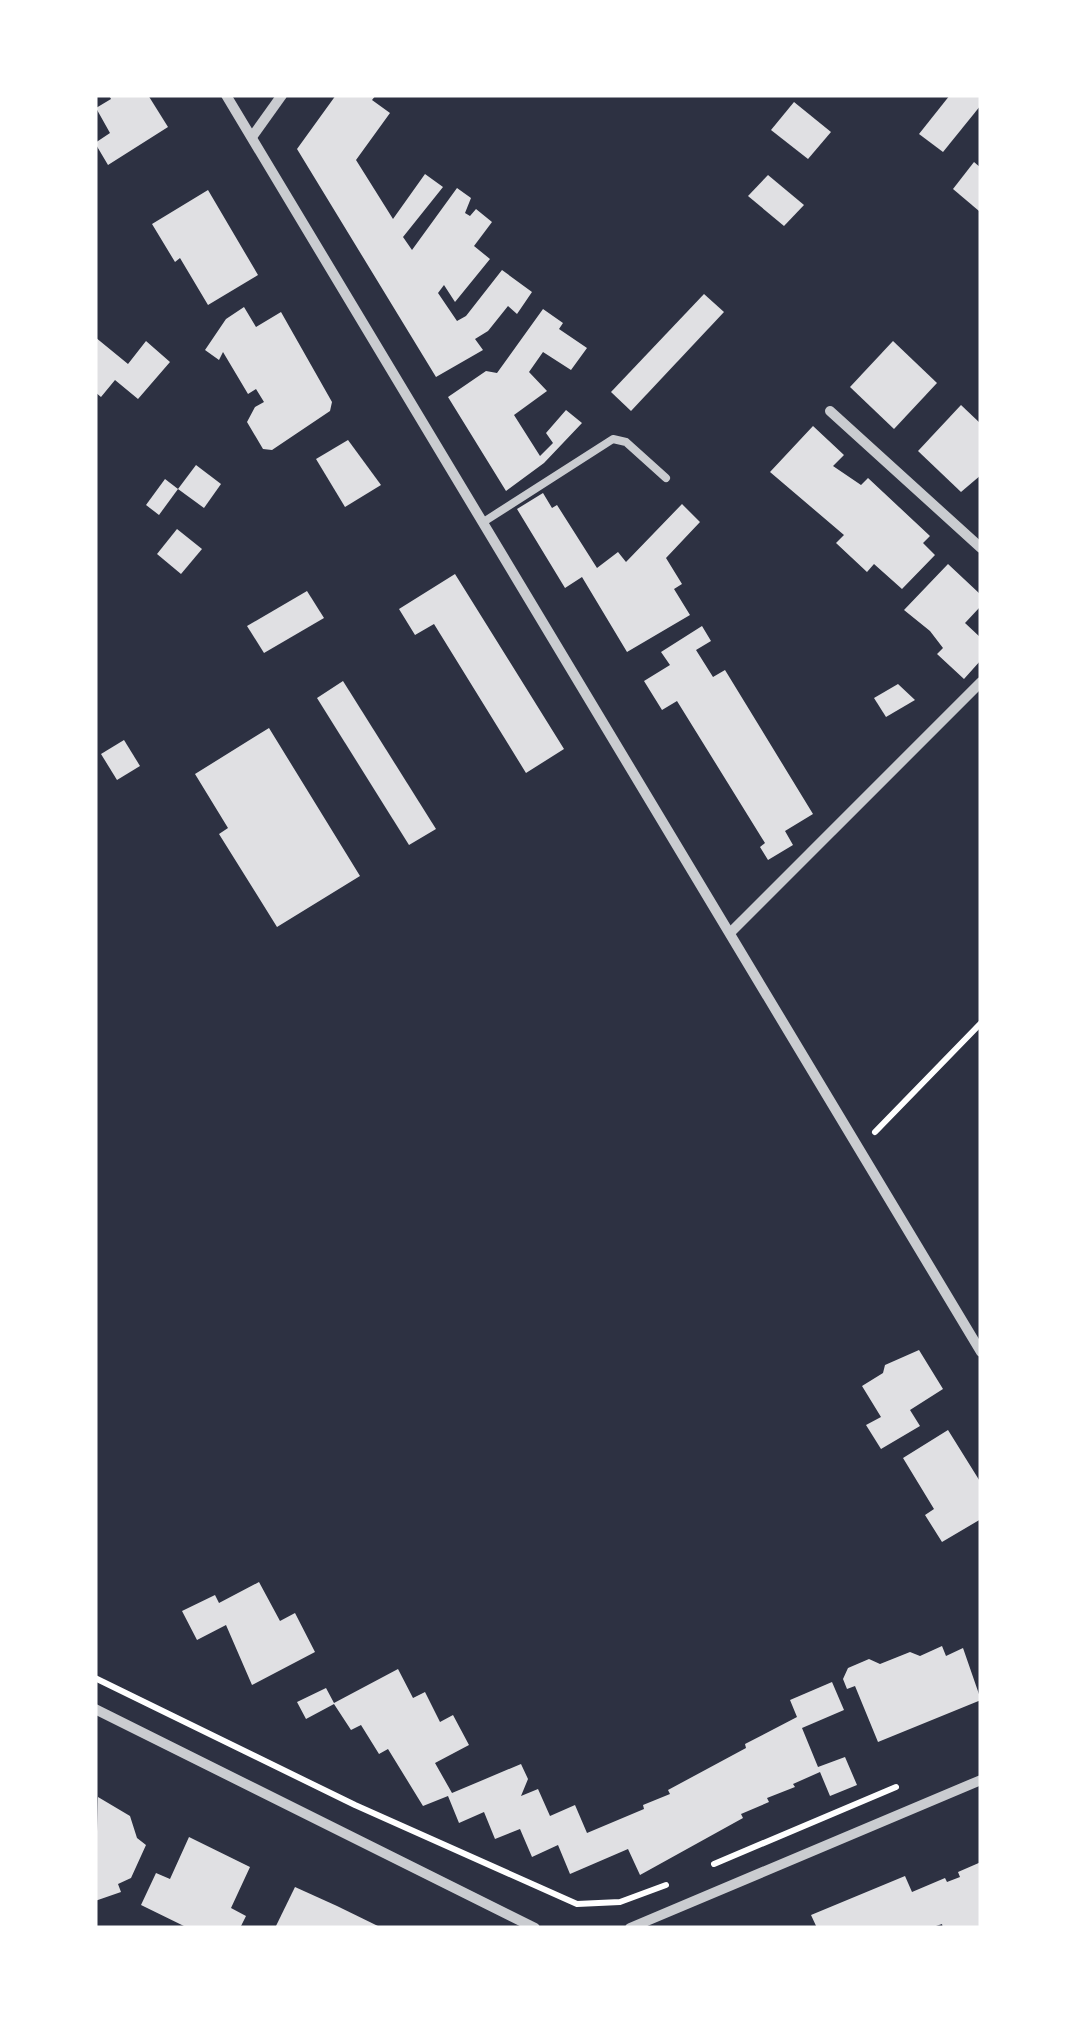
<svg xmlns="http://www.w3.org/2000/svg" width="1076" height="2023" font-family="'PT Sans',sans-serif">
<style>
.building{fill:#e0e0e3}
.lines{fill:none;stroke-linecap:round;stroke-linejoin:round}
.path{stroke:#fff;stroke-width:6}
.service{stroke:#caccd0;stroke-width:8}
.minor{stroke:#caccd0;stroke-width:10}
</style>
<rect width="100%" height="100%" fill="#2d3142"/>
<g class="building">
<polygon points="109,95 148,95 168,127 108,165 95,143 110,133 96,108 111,99"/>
<polygon points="336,95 376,95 372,100 390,113 356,160 393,219 425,174 443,187 403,237 412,250 457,188 471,198 465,213 470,216 476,209 492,222 474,246 490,259 455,302 444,285 438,293 457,321 466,316 502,270 532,292 517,314 508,306 488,331 475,339 483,350 436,377 297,149"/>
<polygon points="950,95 981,95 981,105 943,152 919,134"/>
<polygon points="794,102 831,132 808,159 771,130"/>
<polygon points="974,162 981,168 979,211 953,189"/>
<polygon points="768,175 804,205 784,226 748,196"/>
<polygon points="208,190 258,275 208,305 180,258 175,262 152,224"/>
<polygon points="704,294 724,312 631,411 611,392"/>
<polygon points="244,307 256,327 281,312 332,402 330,411 272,450 263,449 247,422 255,407 264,402 256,389 248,394 223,352 219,360 205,350 226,319"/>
<polygon points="543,309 563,323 559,329 587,348 571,370 543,352 529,372 547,391 514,415 540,456 553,443 546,433 566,410 582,423 544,463 506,491 448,397 486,371 497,373"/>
<polygon points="95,337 128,364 146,341 170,362 138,399 115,380 101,397 95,392"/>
<polygon points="893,341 937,383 894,429 850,387"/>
<polygon points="961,405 981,424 981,475 961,492 918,451"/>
<polygon points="813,426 844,455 833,466 861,485 868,478 930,536 923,543 935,555 902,589 874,564 867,572 836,543 844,535 770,472"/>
<polygon points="348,440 381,485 345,507 316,459"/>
<polygon points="196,465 221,484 204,508 178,489"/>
<polygon points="165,479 178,489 159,515 146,505"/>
<polygon points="543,493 552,508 557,505 597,568 618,552 626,562 682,504 700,522 666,558 682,584 674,589 690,615 627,652 582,577 565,588 517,509"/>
<polygon points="177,529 202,549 181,574 157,554"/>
<polygon points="948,564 980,594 980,607 965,623 981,638 981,660 964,679 937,654 943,648 930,631 904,610"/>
<polygon points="455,574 564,749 526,773 434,624 415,635 399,609"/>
<polygon points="307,591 324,618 264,653 247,626"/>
<polygon points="702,626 711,641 696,650 713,677 725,670 813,814 785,831 793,845 768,860 760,847 765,843 677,701 662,710 644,681 670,665 661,652"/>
<polygon points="343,681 436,829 409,845 317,698"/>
<polygon points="898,684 915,700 886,717 874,698"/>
<polygon points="269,728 360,876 277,927 219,834 228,828 195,774"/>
<polygon points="124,740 140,766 117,780 101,754"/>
<polygon points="919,1350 943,1389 910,1410 920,1426 881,1449 866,1425 881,1417 862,1386 883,1373 885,1365"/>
<polygon points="948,1430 981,1483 981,1519 942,1542 925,1515 934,1509 903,1458"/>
<polygon points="259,1582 280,1621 295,1613 315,1652 252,1685 226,1625 197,1640 182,1611 215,1595 219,1603"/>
<polygon points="942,1646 946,1656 963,1648 981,1700 878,1742 855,1686 847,1689 843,1679 848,1668 869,1659 880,1664 910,1652 920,1656"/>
<polygon points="398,1669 413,1698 425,1692 440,1722 453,1715 469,1745 435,1763 452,1793 521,1764 528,1779 521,1796 538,1789 550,1816 575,1805 587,1833 644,1809 643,1805 670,1794 668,1790 746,1748 745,1744 797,1717 790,1700 832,1682 844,1710 802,1728 818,1767 845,1757 857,1785 830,1796 820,1772 793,1784 795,1787 767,1798 769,1802 741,1814 743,1818 640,1875 628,1849 570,1874 558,1845 532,1857 520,1829 495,1839 484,1812 459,1823 448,1796 423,1806 388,1749 379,1754 361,1725 351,1730 334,1704 306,1719 297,1702 326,1688 334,1703"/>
<polygon points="98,1797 130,1816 137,1838 146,1845 131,1878 118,1884 121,1892 95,1901"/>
<polygon points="189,1837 250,1867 231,1908 246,1916 240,1928 188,1928 141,1905 156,1873 170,1879"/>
<polygon points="981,1862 981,1928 943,1928 942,1924 930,1928 817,1928 811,1915 905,1876 912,1892 945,1878 947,1882 960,1877 958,1872"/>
<polygon points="295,1887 337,1906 382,1928 275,1928"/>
</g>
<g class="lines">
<g class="path">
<polyline points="875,1132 981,1023"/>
<polyline points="95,1678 355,1805 577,1904 620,1902 666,1885"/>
<polyline points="714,1864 896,1787"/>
</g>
<polyline class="service" points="485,521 613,439 626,442 666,478"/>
<g class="minor">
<polyline points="226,95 981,1352"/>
<polyline points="252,137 282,95"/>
<polyline points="830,411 981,548"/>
<polyline points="731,932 981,682"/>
<polyline points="95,1709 535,1928"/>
<polyline points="630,1928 981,1780"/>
</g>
</g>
<rect width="1076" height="2023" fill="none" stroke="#ffffff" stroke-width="195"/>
</svg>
